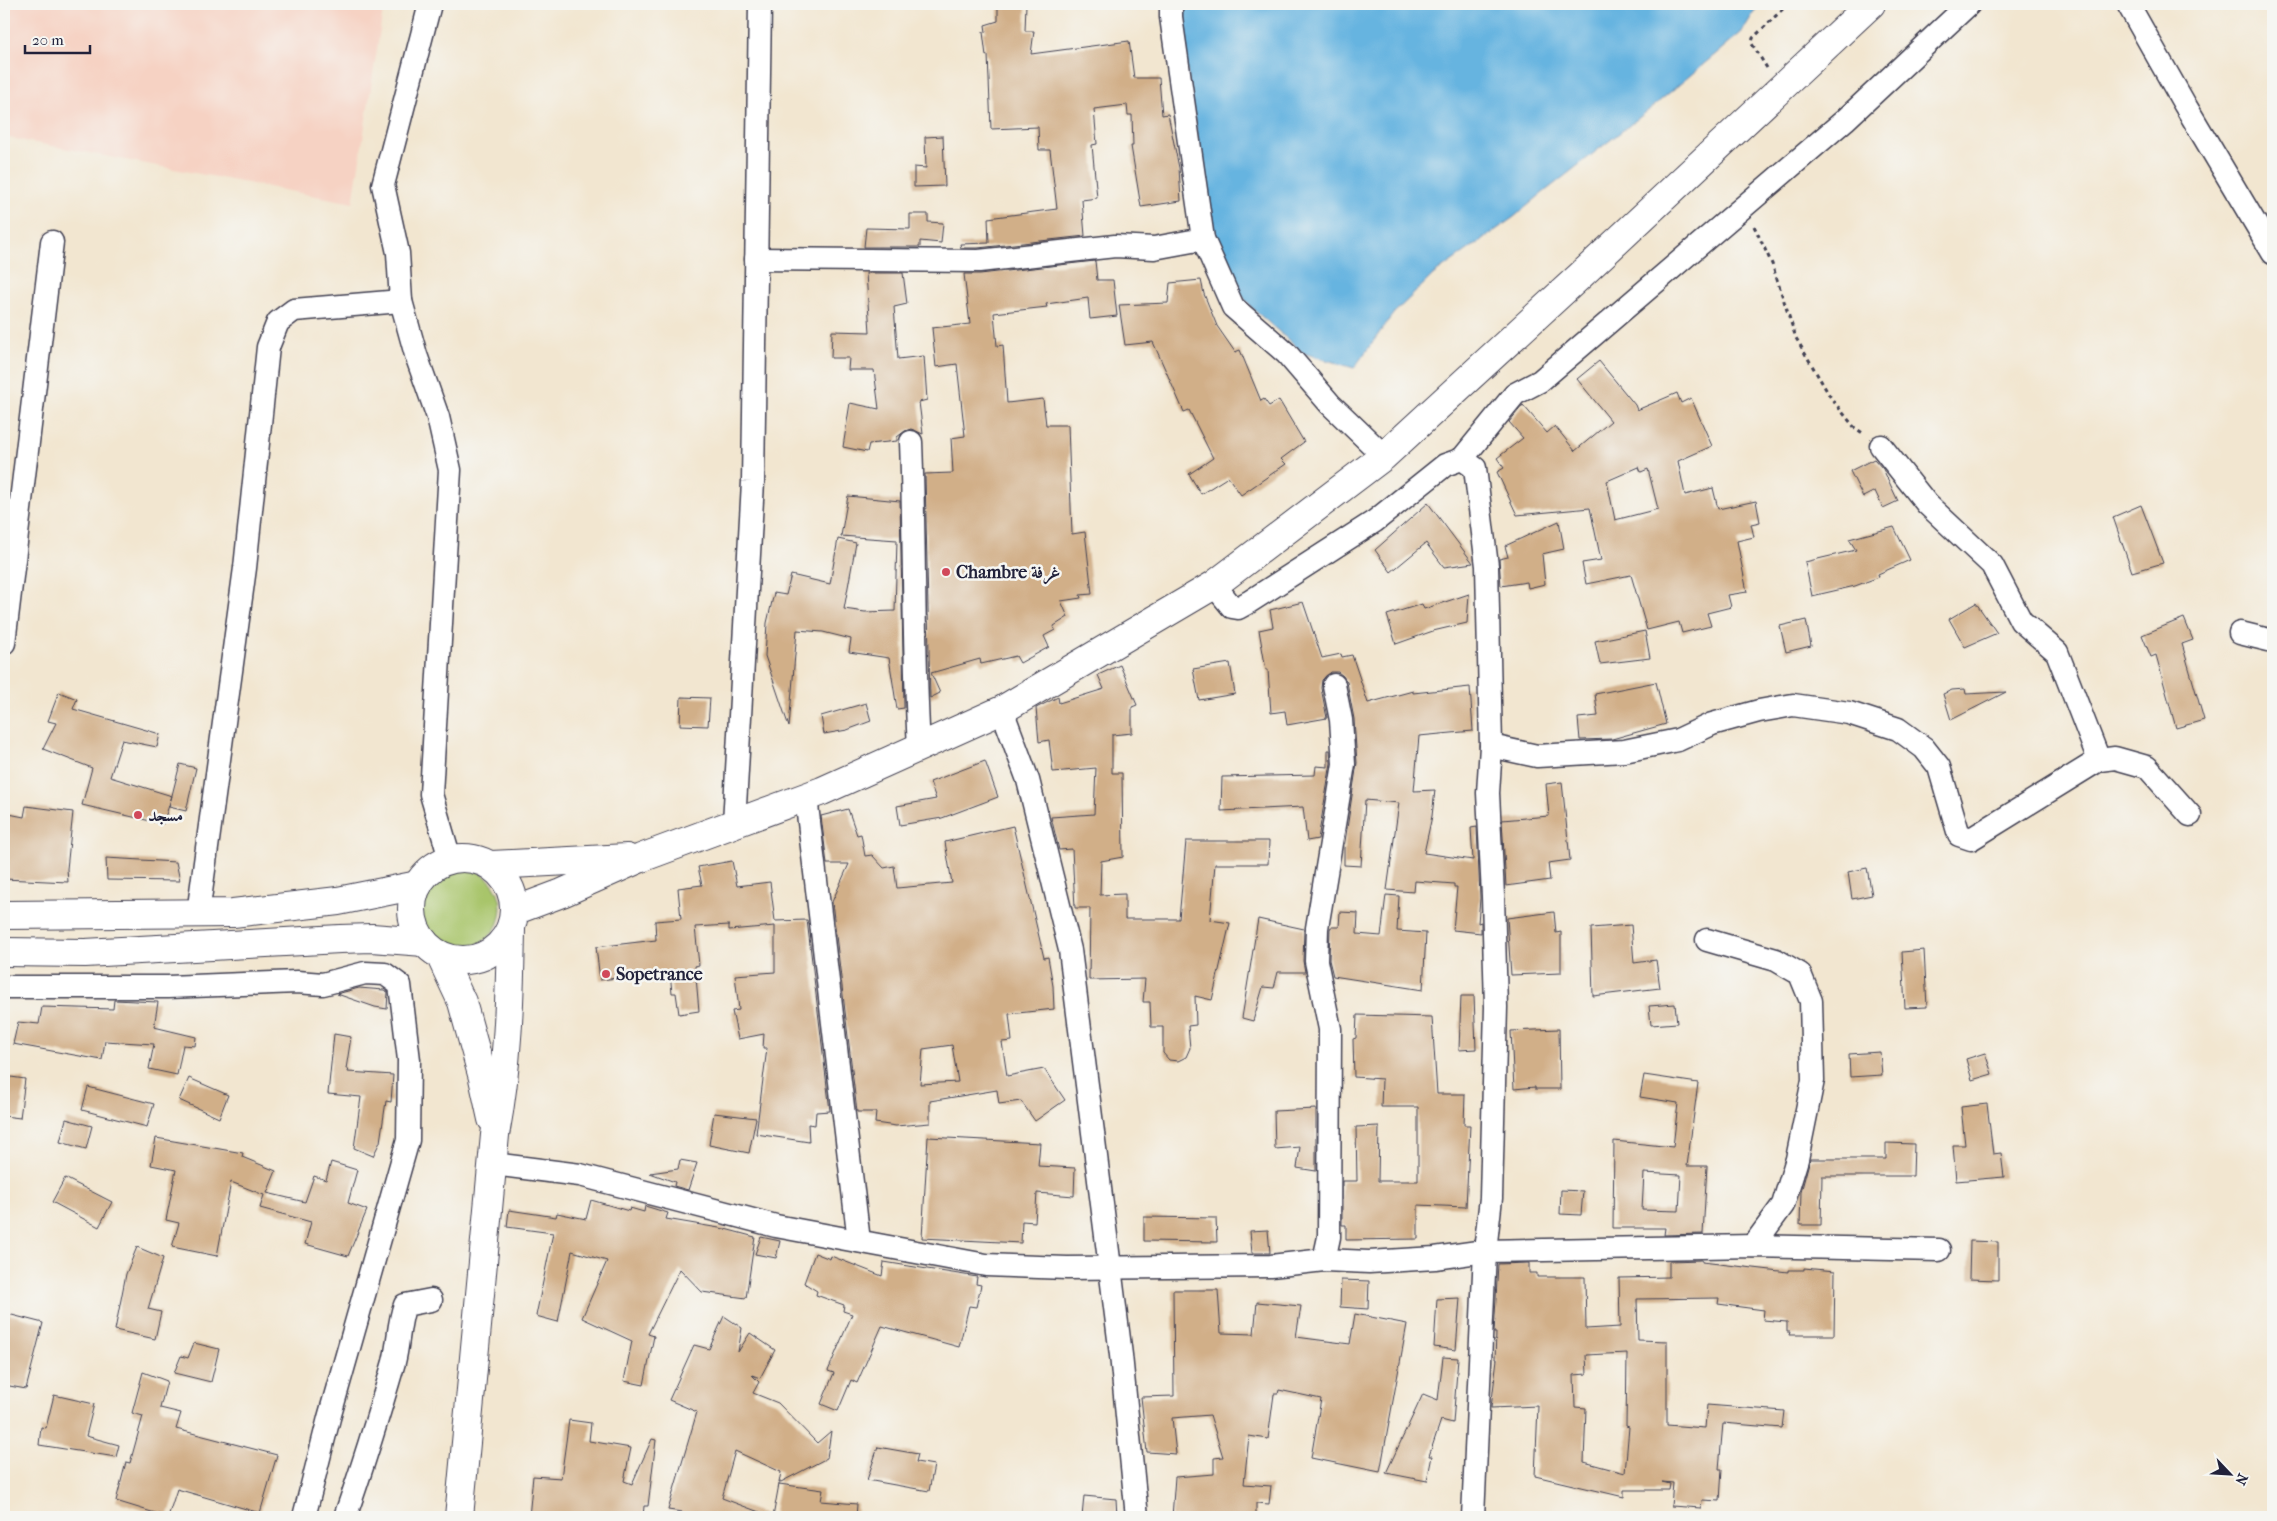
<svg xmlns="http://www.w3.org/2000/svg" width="2277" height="1521" font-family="'IM FELL French Canon',Amiri,serif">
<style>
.built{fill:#f6d2c3}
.green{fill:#a8c56b;stroke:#657453}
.water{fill:#66b4e0;stroke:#446b8e}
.building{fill:#d1af88;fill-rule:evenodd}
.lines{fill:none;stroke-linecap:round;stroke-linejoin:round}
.street-casing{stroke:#413f51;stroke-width:25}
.secondary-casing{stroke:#413f51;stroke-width:30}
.highway-casing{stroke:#413f51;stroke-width:30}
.path{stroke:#413f51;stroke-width:3;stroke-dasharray:4 4;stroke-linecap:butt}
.street{stroke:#fff;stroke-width:22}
.secondary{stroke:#fff;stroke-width:28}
.highway{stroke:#fff;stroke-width:28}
.poi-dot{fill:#d1495b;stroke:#f6f6f2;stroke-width:2}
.labels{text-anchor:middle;stroke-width:5;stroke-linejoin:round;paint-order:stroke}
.poi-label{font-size:18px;font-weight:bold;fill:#22223b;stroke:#f6f6f2;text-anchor:start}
</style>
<rect width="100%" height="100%" fill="#f6f6f2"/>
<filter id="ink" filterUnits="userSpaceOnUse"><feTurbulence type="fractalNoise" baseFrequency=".02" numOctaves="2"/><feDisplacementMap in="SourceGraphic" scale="10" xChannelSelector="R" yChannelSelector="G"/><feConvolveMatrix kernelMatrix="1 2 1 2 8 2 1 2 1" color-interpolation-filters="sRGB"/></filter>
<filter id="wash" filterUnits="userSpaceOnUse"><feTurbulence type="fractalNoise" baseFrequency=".0096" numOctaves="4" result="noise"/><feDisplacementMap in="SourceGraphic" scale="20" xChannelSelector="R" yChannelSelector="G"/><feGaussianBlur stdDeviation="1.12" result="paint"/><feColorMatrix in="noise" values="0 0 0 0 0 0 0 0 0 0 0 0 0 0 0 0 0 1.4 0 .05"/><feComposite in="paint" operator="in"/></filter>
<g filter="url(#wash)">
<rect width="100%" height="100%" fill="#f2e6d0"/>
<polygon class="built" points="4,4 384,4 353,203 4,137"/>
<circle class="green" cx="461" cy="908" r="40"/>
<polygon class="water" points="1185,4 1759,4 1742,32 1650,109 1539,196 1514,217 1434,274 1393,314 1354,368 1303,353 1251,307 1218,265 1184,51"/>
<g id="blocks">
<g class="building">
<polygon points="998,4 1026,4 1025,31 1034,31 1031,54 1129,41 1134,78 1159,78 1162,115 1168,114 1179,168 1181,201 1141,207 1131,146 1133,146 1132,115 1128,115 1127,105 1094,109 1097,144 1092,145 1097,198 1082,200 1085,236 978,248 961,248 960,244 989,243 988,218 1057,209 1050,150 1039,150 1038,127 991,129 988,55 986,56 983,32 986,32 985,25 998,21"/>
<polygon points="943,136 945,186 914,187 914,167 926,168 925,137"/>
<polygon points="910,214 928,214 928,222 943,223 941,243 920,241 920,247 864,247 866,228 910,229"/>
<polygon points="1095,261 1097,280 1113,280 1117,316 1090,319 1088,298 1046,304 1047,307 994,313 997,346 1003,345 1007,403 1043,399 1046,425 1068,425 1072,534 1085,532 1092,594 1080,595 1081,598 1061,601 1068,617 1054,626 1055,630 1044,636 1049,647 1020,663 1016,656 981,664 980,659 931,673 940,693 930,698 925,474 953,473 951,438 965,436 957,364 936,367 932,328 970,324 964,274 980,274"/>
<polygon points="866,273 903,273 907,304 894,307 898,359 924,356 927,400 919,402 923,434 911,429 905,431 897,437 897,441 869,444 867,452 843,447 850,403 879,409 874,370 848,370 849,358 831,358 832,331 870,332"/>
<polygon points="1201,280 1204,294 1217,326 1235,352 1240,350 1261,401 1264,399 1269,406 1279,400 1304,442 1281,459 1286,464 1241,495 1228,477 1201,494 1189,474 1213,458 1189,410 1184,412 1153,342 1125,345 1119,305 1168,303 1170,283"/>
<path d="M1599 361 1635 405 1637 410 1677 393 1681 403 1691 398 1712 446 1678 461 1685 495 1713 488 1718 509 1756 501 1760 522 1751 524 1754 537 1737 541 1747 592 1728 595 1731 607 1707 613 1711 626 1682 633 1679 622 1647 630 1631 575 1586 584 1582 563 1601 560 1590 508 1517 515 1497 472 1504 468 1497 458 1523 438 1509 422 1523 405 1547 433 1555 426 1575 451 1611 421 1577 379ZM1639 467 1641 472 1648 469 1658 509 1615 520 1607 481Z"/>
<polygon points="1874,459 1883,469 1898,501 1883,508 1875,491 1863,497 1850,471"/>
<polygon points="848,496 900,501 904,708 897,709 889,658 849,652 851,639 823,632 797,630 789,727 765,656 767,623 774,593 786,595 791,575 830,584 838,539 856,543 844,609 865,612 895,611 897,540 841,536"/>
<polygon points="1428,503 1473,563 1444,567 1426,543 1391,572 1375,550"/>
<polygon points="2141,505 2163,563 2132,572 2113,517"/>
<polygon points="1559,521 1564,549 1542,554 1545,584 1528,588 1527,582 1501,586 1499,559 1508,557 1505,546"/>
<polygon points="1894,527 1910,560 1878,574 1879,577 1855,586 1812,596 1805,562 1856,550 1849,539"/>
<polygon points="1469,594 1467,623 1433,631 1396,644 1387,615 1422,604 1424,609"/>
<polygon points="1303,602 1322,658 1341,654 1342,657 1352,655 1368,703 1413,691 1413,693 1470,687 1473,731 1419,736 1414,791 1435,790 1432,816 1424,853 1473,860 1471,828 1477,827 1480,898 1478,923 1481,922 1481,933 1453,930 1457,887 1454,887 1454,884 1415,881 1414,892 1387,890 1399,803 1365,800 1361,866 1344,865 1344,848 1357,763 1354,719 1347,682 1343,676 1338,672 1331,672 1322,680 1321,688 1327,718 1287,725 1285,711 1271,713 1268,670 1266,670 1259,630 1273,627 1270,610"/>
<polygon points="1976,603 1997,633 1965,647 1949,619"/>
<polygon points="2184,618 2193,640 2182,644 2204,720 2176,728 2156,655 2151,657 2142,635"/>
<polygon points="1806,620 1811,646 1786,652 1780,626"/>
<polygon points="1645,631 1650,658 1600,664 1595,641"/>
<polygon points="1230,663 1235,694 1199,700 1193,669"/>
<polygon points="1120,665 1137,705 1132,707 1132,733 1112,735 1112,773 1122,773 1123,857 1101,861 1100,895 1125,894 1125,919 1179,919 1186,841 1269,841 1268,864 1215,864 1210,920 1230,923 1212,1000 1195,996 1196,1025 1188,1026 1190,1048 1186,1057 1178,1061 1169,1060 1163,1053 1163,1027 1151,1027 1150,1002 1143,1002 1145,979 1089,980 1090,908 1075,908 1072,849 1059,850 1051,817 1094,814 1096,768 1053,772 1049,740 1039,742 1036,708 1058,697 1059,703 1104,689 1098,675"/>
<polygon points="1656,682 1666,724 1612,739 1580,740 1578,718 1598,716 1595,694"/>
<polygon points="1965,689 1966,694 2006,692 1951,720 1943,694 1952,690"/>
<polygon points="59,692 77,699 73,709 160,734 157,747 122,740 110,777 172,796 163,824 82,805 92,768 43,749 56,723 48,721"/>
<polygon points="681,697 710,698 708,726 680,725"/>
<polygon points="866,703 871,721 847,730 824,734 821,716"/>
<polygon points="1328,750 1330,750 1331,763 1318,839 1307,841 1303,807 1221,811 1222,777 1315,775 1316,766 1328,767"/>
<polygon points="985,761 998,797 942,818 900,825 897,806 936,799 930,782"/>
<polygon points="180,764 196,768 186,811 169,807"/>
<polygon points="1562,782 1570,860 1548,863 1550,880 1506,886 1502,820 1549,816 1546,784"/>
<polygon points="26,806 73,812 67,869 68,882 4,879 4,813 24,817"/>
<path d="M848 809 857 835 861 834 865 856 872 855 884 868 894 866 897 888 952 883 945 842 1013 826 1044 958 1048 957 1053 986 1054 1009 1009 1014 1012 1041 1002 1042 1007 1076 1044 1069 1065 1100 1035 1121 1021 1101 999 1104 997 1090 930 1101V1123L896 1126 875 1123 876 1112H857L832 902 849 864H827L821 816ZM952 1045 958 1082 920 1084 923 1049Z"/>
<polygon points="106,858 176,862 180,881 107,880"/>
<polygon points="732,861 737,886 770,882 775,921 807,920 830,1111 816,1112 815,1125 808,1124 809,1142 756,1134 767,1048 763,1048 764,1034 738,1039 732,1011 739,1010 735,975 775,972 775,926 729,930 729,925 695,927 699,965 695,966 699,1011 679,1014 676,993 672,993 670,972 600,980 596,947 656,940 655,921 681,919 678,888 702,885 698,867"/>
<polygon points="1867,868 1872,895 1852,899 1848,872"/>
<polygon points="1386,895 1399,896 1397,931 1426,933 1423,990 1333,976 1329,960 1330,929 1331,927 1339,927 1340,912 1358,913 1357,934 1381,936"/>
<polygon points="1554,912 1556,933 1561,932 1561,973 1511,975 1507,918"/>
<polygon points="1258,919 1304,929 1303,961 1305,972 1278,972 1274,988 1263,987 1253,1021 1242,1018"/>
<polygon points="1631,925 1634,963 1656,960 1660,988 1593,996 1591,928"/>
<polygon points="1924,950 1927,1007 1905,1008 1902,952"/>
<polygon points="359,988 384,990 388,992 387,1009 375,1007 337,994"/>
<polygon points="1461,996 1474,996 1476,1049 1459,1050"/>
<polygon points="114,1000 158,1002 154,1027 196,1037 195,1046 183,1045 177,1075 149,1069 154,1044 105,1041 102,1060 13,1044 18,1022 39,1024 42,1007 113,1009"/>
<polygon points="1675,1004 1677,1023 1651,1025 1649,1006"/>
<polygon points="1357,1015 1432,1017 1437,1094 1465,1094 1464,1125 1470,1125 1466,1207 1418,1205 1418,1239 1346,1240 1346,1225 1342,1225 1342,1181 1357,1181 1356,1127 1379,1126 1378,1181 1418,1181 1418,1107 1381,1107 1382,1079 1354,1077 1353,1039 1356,1038"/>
<polygon points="1559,1029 1560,1089 1535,1089 1535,1087 1514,1089 1511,1031"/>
<polygon points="334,1034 351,1037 346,1069 349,1069 348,1072 393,1075 391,1102 386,1101 380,1142 373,1156 354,1148 361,1097 328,1094"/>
<polygon points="1880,1052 1882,1075 1850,1077 1849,1054"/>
<polygon points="1985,1053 1992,1074 1972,1080 1966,1059"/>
<path d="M1644 1075 1698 1083 1687 1166H1707L1703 1234 1664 1235 1665 1228H1613L1614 1141 1673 1147 1678 1103 1640 1097ZM1644 1173 1681 1175 1679 1211 1642 1210Z"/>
<polygon points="4,1076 25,1079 20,1118 4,1116"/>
<polygon points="189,1078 228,1095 219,1118 179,1100"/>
<polygon points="88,1087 154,1104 147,1127 82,1110"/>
<polygon points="1987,1104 1993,1154 2001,1153 2004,1177 1956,1181 1953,1145 1965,1145 1961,1107"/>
<polygon points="1316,1109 1316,1171 1297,1168 1300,1147 1275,1149 1274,1111"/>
<polygon points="714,1113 756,1118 749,1153 709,1145"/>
<polygon points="66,1119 92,1126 86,1149 60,1142"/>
<polygon points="928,1137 1040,1143 1038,1166 1075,1168 1074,1196 1037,1193 1035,1222 1022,1221 1021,1243 922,1238"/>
<polygon points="156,1138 243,1153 242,1157 276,1171 267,1193 305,1202 314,1176 326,1180 331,1162 357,1170 348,1203 367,1210 348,1256 305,1244 311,1222 260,1208 264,1195 231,1182 217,1256 172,1247 179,1223 166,1220 176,1170 151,1165"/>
<polygon points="1886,1143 1914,1144 1913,1176 1822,1176 1821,1225 1800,1225 1801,1192 1810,1159 1886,1159"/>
<polygon points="680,1160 697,1163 688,1190 674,1186 675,1182 650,1173 678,1169"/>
<polygon points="65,1178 112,1202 99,1227 52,1202"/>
<polygon points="1561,1190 1583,1191 1581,1215 1560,1214"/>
<polygon points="591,1200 629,1211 630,1208 644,1212 645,1206 668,1213 666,1219 725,1229 755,1237 746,1298 702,1292 680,1269 648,1334 654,1336 644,1385 624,1381 632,1341 582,1318 607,1261 572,1251 558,1322 536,1316 553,1233 507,1227 509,1210 556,1217 557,1213 586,1219"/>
<polygon points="1144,1217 1216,1218 1217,1242 1144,1241"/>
<polygon points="1268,1230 1270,1253 1252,1253 1250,1231"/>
<polygon points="761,1237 780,1241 776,1258 755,1254"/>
<polygon points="1970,1241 1998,1242 1998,1280 1969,1279"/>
<polygon points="137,1247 163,1258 148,1309 161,1312 155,1339 115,1330 126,1274"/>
<polygon points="815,1253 830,1259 831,1256 882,1276 884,1262 977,1277 976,1284 981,1285 976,1307 969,1306 959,1347 882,1326 857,1383 851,1380 838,1411 821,1404 834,1373 828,1371 852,1314 843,1311 844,1305 816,1295 817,1291 804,1283"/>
<path d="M1702 1260V1262L1788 1272V1270H1804V1268L1835 1271 1834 1335H1789L1790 1332H1787V1322L1763 1320 1764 1310 1718 1304 1719 1298 1637 1299 1638 1340 1667 1341V1425L1705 1428 1707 1405 1784 1411 1782 1428 1723 1423 1719 1469H1722L1720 1501 1702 1500 1701 1508 1671 1506 1673 1483 1662 1482 1670 1484 1669 1490H1624V1497L1535 1476 1538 1406 1491 1408 1497 1359H1495L1496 1333H1494L1498 1264 1529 1263V1273H1537V1277H1585L1586 1329 1620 1327 1619 1278 1669 1277V1261ZM1627 1353 1626 1426 1629 1427 1625 1473 1584 1462 1586 1408 1575 1407 1574 1375 1587 1374 1586 1355Z"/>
<polygon points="1341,1280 1369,1281 1368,1309 1340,1307"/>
<polygon points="1173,1290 1218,1290 1221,1333 1254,1334 1257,1302 1301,1306 1296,1337 1350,1344 1355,1314 1407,1324 1380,1472 1311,1458 1321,1399 1279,1390 1278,1394 1274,1394 1268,1439 1249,1436 1244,1484 1271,1486 1269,1504 1256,1503 1256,1517 1172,1517 1175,1477 1214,1474 1214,1458 1223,1457 1210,1415 1172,1418 1176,1454 1147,1452 1141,1397 1174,1396"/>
<polygon points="1460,1298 1456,1350 1434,1347 1437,1299"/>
<polygon points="4,1313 43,1323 26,1389 4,1385"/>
<polygon points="724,1316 742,1328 738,1352 750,1333 775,1350 760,1378 752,1375 759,1382 753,1393 778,1403 817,1443 831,1431 827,1458 779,1483 781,1472 735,1451 722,1498 767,1515 767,1517 681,1517 682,1512 668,1510 697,1412 669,1400 694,1345 709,1349"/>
<polygon points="194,1343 219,1349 211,1382 174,1373 181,1356 188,1358"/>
<polygon points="1443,1357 1458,1358 1453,1423 1441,1420 1429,1456 1432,1456 1427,1481 1386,1473 1423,1394 1438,1400"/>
<polygon points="143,1372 167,1381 160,1408 181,1413 176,1429 277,1455 260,1513 177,1489 168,1517 116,1501 126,1462 130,1463 143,1416 132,1413"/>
<polygon points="54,1395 94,1404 86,1436 119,1445 116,1457 39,1445 41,1427 46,1428"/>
<polygon points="569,1420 591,1423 589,1441 631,1448 624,1481 632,1484 652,1439 656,1440 648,1506 644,1506 643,1517 529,1517 533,1476 561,1478"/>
<polygon points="878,1447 918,1454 916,1462 934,1465 929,1491 867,1480"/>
<polygon points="779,1484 823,1490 821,1501 857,1504 856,1517 773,1517"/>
<polygon points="1084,1496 1116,1499 1117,1517 1082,1517"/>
</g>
</g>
</g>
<g filter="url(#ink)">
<use href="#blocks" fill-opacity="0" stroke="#413f51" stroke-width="1"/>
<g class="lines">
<defs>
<g id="street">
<polyline points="430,4 383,185 398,253 401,301 416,355 438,417 450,470 431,794 450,859"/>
<polyline points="1171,4 1171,17 1203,239 1233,307 1287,354 1330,404 1384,456"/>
<polyline points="2128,4 2185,105 2273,253"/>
<polyline points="756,259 979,261 1115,246 1154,248 1203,239"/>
<path d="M911 442C915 544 913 646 919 747"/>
<polyline points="1881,446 1927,504 1992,565 2021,621 2057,652 2099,760"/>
<polyline points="1462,459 1515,394 1540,381 1845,120 1969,4"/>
<polyline points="1214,585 1232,607 1238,608 1249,602 1375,521 1445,465 1462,459 1475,468 1487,566 1491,746 1488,793 1493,896 1496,1007 1491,1198 1485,1251 1473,1517"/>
<polyline points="2240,633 2273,641"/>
<polyline points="4,643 52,242"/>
<polyline points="1002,710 1028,780 1070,950 1121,1355 1137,1517"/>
<polyline points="1491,746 1537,756 1624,751 1678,740 1712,724 1759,711 1793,705 1849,713 1898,729 1924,748 1939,767 1959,835 1971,839 2099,760 2115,758 2147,767 2190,815"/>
<polyline points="806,797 859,1241"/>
<polyline points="734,824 753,482 760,4"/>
<polyline points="198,914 245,568 268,347 278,322 294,310 401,301"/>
<polyline points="1707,940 1776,960 1800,974 1811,1001 1813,1080 1797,1159 1783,1205 1753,1246"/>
<polyline points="4,987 168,987 297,982 323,984 365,973 385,974 400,985 409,1060 408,1140 329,1418 304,1517"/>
<polyline points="493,1164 580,1175 776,1226 986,1265 1067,1268 1271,1266 1324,1260 1369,1262 1435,1258 1485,1251 1753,1246 1939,1250"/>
<polyline points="1324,1260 1329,1237 1330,1029 1316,961 1317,928 1344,764 1341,720 1334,685"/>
<path d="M345 1517C363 1466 379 1414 394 1362 399 1343 398 1323 405 1305L431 1300"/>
</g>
<g id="secondary">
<polyline points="491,865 627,858"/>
<polyline points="514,911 562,893 641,858 822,791 1002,710 1214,585 1384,456 1581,275 1871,4"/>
</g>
<g id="highway">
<circle cx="463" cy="909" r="51"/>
<polyline points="4,915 233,913 338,901 418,885"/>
<polyline points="4,952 85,953 340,939 372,938 424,942"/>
<polyline points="440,955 462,1002 483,1078 492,1119"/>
<path d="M459 1517 495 1135C508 1066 510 997 511 927"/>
</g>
</defs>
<use href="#street" class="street-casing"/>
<use href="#secondary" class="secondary-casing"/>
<use href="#highway" class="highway-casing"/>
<g class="path">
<polyline points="1767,68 1752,44 1753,38 1788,4"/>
<polyline points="1754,226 1772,264 1796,338 1831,398 1855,428 1864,434"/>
</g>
<use href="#street" class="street"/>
<use href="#secondary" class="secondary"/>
<use href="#highway" class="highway"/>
</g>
</g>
<g class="poi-dot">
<circle cx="946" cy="572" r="5"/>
<circle cx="138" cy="815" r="5"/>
<circle cx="606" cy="974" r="5"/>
</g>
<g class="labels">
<g class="poi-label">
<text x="956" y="578">Chambre غرفة</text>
<text x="148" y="821">مسجد</text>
<text x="616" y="980">Sopetrance</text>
</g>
</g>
<rect width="2277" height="1521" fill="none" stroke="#f6f6f2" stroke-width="20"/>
<g transform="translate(2230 1474) rotate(115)" stroke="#f6f6f2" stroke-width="4" paint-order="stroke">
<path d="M0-4L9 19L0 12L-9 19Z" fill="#22223b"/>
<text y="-8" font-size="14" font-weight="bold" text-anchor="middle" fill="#22223b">N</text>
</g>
<path d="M25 45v8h65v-8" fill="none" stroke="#22223b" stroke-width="2.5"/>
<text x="32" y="45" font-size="15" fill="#22223b" stroke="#f6f6f2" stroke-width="4" paint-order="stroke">20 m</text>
</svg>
